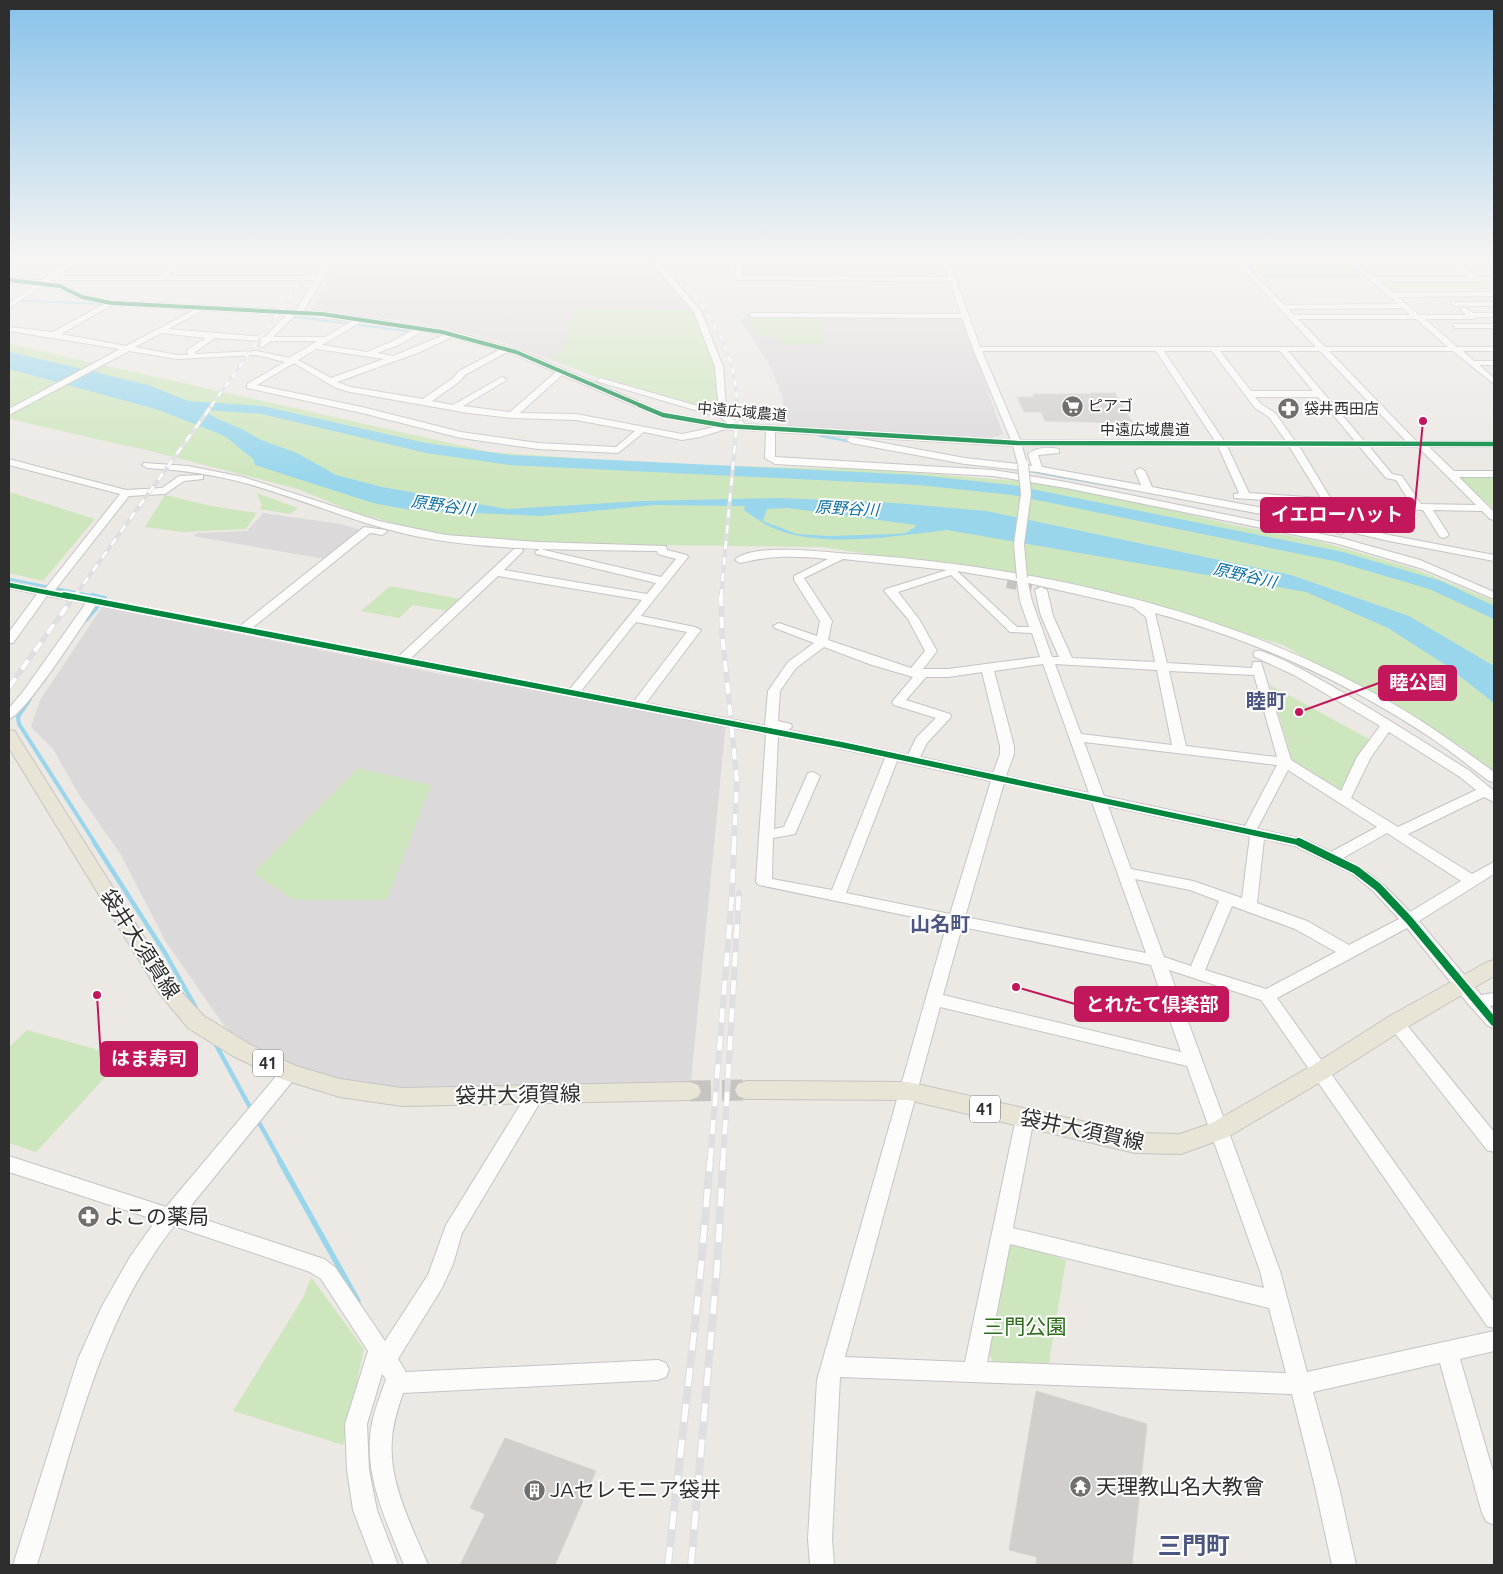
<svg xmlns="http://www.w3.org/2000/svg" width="1503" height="1574" font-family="Ubuntu,'Noto Sans JP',sans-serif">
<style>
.industrial{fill:#dcd9db}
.green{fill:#cee6be}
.water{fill:#99d6ec;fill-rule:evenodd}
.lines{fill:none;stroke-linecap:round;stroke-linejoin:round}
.stream-far4{stroke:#99d6ec;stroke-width:2}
.stream-far3{stroke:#99d6ec;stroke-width:2.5}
.stream-far2{stroke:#99d6ec;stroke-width:4}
.stream-far1{stroke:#99d6ec;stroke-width:4.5}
.stream{stroke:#99d6ec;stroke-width:5.5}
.river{fill:#99d6ec;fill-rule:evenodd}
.building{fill:#d1cecb;stroke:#d7d4d0}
.minor-tunnel{stroke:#c6c3c0;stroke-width:10;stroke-dasharray:10 5;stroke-linecap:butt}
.major-tunnel{stroke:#c6c3c0;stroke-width:21;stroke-dasharray:21 11;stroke-linecap:butt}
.minor-casing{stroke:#c5c4c5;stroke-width:2}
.major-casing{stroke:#c6c5c4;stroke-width:2}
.minor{fill:#fcfcfb;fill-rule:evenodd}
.major{fill:#e8e4d6;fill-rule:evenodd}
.rail-far4-casing{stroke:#dfdfe1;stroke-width:3}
.rail-far3-casing{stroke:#dfdfe1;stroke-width:4}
.rail-far2-casing{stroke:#dfdfe1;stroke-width:5.5}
.rail-far1-casing{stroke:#dfdfe1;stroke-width:6}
.rail-casing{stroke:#dfdfe1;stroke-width:8}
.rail-far4{stroke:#fff;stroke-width:2;stroke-dasharray:6;stroke-linecap:butt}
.rail-far3{stroke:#fff;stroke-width:2.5;stroke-dasharray:8;stroke-linecap:butt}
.rail-far2{stroke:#fff;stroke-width:4;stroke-dasharray:11;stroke-linecap:butt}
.rail-far1{stroke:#fff;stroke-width:4.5;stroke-dasharray:14;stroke-linecap:butt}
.rail{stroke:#fff;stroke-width:5.5;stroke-dasharray:18;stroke-linecap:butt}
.minor-bridge-casing{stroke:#c5c4c5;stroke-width:12;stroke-linecap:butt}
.minor-bridge{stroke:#fcfcfb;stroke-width:10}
.cycleway-far3-casing{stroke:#fff;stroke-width:5.5}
.cycleway-far2-casing{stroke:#fff;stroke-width:7}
.cycleway-far1-casing{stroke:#fff;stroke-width:9}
.cycleway-casing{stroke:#fff;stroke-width:11}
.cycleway-far3{stroke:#00873e;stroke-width:4}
.cycleway-far2{stroke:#00873e;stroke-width:4.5}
.cycleway-far1{stroke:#00873e;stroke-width:5.5}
.cycleway{stroke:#00873e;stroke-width:8}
.labels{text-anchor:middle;stroke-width:4;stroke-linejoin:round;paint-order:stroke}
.far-poi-label{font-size:15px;fill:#2e2e2e;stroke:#fff;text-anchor:start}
.far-street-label{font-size:15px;fill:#2e2e2e;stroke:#fff}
.far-water-label{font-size:16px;font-style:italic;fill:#0d6fa3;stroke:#fff}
.shield{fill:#fff;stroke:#6d6d6d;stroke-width:1}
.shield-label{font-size:16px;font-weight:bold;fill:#2e2e2e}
.quarter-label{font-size:20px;font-weight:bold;fill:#4d5680;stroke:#fff}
.near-street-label{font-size:21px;fill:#2e2e2e;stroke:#fff}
.near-poi-label{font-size:21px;fill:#2e2e2e;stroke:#fff;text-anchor:start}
.near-park-label{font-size:21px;fill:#2c6e1b;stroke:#fff}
.near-quarter-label{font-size:24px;font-weight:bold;fill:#4d5680;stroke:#fff}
.leader{fill:none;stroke:#c2185b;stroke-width:2}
.callout-dot{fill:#c2185b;stroke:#fff;stroke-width:2}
.callout{fill:#c2185b;stroke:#c2185b;stroke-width:2}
.callout-label{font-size:19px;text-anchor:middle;font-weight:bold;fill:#fff}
</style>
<rect width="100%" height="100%" fill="#ece8e4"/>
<g class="industrial">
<polygon points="341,258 647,258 697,317 591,375 503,342 451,329 398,320 310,310"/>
<polygon points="744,258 832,258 834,277 743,277"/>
<polygon points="746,317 962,318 1003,434 992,438 788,426 782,396 772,370 740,319"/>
<polygon points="263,513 341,524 361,530 325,559 193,536 197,533 247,531"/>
<polygon points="102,607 451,676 726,722 690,1091 385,1094 241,1050 166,942 121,855 78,793 53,749 31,727 40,700"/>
</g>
<g class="green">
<polygon points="1245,258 1343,258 1364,277 1263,277"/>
<polygon points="1378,280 1477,280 1490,289 1385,289"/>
<polygon points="579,307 594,309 696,310 721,383 719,412 606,381 547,357 562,353 575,311"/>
<polygon points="746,317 822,318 824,344 782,345 781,338 758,336"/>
<polygon points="9,344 490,452 660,464 881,470 1066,485 1233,525 1318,541 1415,569 1494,601 1494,776 1463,747 1283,645 1079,586 821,547 562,544 489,541 418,530 351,511 298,489 154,452 9,419"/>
<polygon points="1457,476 1494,476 1494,509"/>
<polygon points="9,492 95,519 43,581 9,573"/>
<polygon points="257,493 298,508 290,514 259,509 262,506"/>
<polygon points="165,495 211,506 257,513 246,529 182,532 145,527"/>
<polygon points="390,586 460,599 447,611 413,605 399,618 361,611"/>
<polygon points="1270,685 1369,739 1343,790 1338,790 1293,763"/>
<polygon points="358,768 431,785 387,900 294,900 253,873"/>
<polygon points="27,1030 124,1057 36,1152 9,1143 9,1047"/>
<polygon points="1016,1245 1066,1260 1049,1363 994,1363 989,1355 1010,1247"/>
<polygon points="311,1277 364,1349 343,1445 233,1411 304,1296"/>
</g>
<path class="water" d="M9 352 100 373 149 391 240 428 261 440 297 453 336 475 382 487 507 509 642 501 780 498 895 503 986 511 1291 575 1409 616 1494 666V703L1444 664 1388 628 1306 592 947 530C897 536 825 548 778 530 765 525 755 518 744 510L745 506 655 505 541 516 410 510 373 503 255 465 250 446 159 410 9 369ZM788 508 916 525V526L906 533 894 534 829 536 797 534 763 521 767 509Z"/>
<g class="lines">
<g class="stream-far4">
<polyline points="1240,258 1297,318"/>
<polyline points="9,300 102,304"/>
<polyline points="295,317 414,332"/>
<polyline points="1304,325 1327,349"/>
</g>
<g class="stream-far3">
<polyline points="821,436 853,442"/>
<polyline points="1030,471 1129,489"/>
<polyline points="9,579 99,597"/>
</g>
<g class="stream-far2">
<polyline points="86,620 105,598 92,595"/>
<polyline points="30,699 18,717 19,724 95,843"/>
</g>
<g class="stream-far1">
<polyline points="94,842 165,953 196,1008"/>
<polyline points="215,1043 252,1111"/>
<polyline points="257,1119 281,1162"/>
</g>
<polyline class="stream" points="280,1161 358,1301"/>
<path class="river" d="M90 371 148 385 188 401 262 406 426 443 510 455 918 475 1012 485 1343 552 1441 581 1494 606V619L1429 589 1334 561 1012 495 918 485 510 465 426 453 262 414 204 410 279 462 282 465 279 468C264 472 238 446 225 436 177 402 141 392 85 378L83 375Z"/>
</g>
<g class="building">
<polygon points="1091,393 1115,393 1133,423 1045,421 1041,412 1024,412 1017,397 1034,397 1033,394 1091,394"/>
<polygon points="1036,1391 1147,1424 1132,1565 1036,1565 1037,1557 1009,1550"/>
<polygon points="505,1438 596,1471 555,1565 460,1565 485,1514 470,1508"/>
</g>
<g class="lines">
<polyline class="minor-tunnel" points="1007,583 1037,589"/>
<polyline class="major-tunnel" points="690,1091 746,1090"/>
<defs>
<g id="minor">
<path d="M73 258H81L57 276H160L180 258H187L168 276H317L329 258H335L303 311 361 317 456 332 519 350 665 413 727 423 722 418 596 381 600 378 719 412 715 367 694 312 648 258H655L701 311 723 367 726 407 729 415 734 420 743 421 744 424 1011 440 973 349 962 318 752 317 748 315 752 313 961 314 950 281 739 280 736 278V258H742V276L948 277 942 258H948L980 347H1316L1232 258H1239L1284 305 1398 304 1345 258H1352L1374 277H1468L1444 258H1452L1477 277H1494V281H1379L1393 293 1494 292V296L1398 297 1419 315H1466L1460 309 1464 307 1473 313H1494V317H1477L1473 319H1425L1457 347H1494V351H1463L1474 361H1494V365H1479L1494 378V384L1453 351H1329L1416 441H1494V447H1429L1454 471H1494V477H1459L1494 512V520L1490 519 1482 511 1433 510 1449 535 1444 538 1440 537 1423 510 1335 505 1343 524 1389 535 1494 555V561L1389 541 1346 531 1341 534 1337 533 1335 528 1038 472 965 464 851 443 846 440 851 437 965 458 1018 464 1013 446 775 432V457L993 470 1066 482 1341 538 1420 560 1494 592V599L1423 569 1335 543 1066 488 993 476 775 464 765 458 766 431 726 429 700 437 682 440 644 432 618 453 538 449 461 438 362 413 247 388V384L285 362 257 355 177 359 129 351 9 415V409L120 349 9 331V327L53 332 104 304 79 299 58 288 42 286 9 308V303L34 285 9 282V278L40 281ZM51 280H315L296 310 111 301 84 295 62 285 48 282ZM112 305 194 310 126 346 61 334ZM1403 308 1410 315H1294L1288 309ZM204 310 287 314 265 337 168 329ZM295 315 352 321 325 337H273ZM1298 319H1416L1448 347H1325ZM361 322 413 330 393 341 367 352 322 345ZM422 331 444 335 393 356 377 353 399 345ZM161 333 206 338 187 350 188 355H177L135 347ZM452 337 499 350 459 371 453 378 423 399 351 387 337 382 420 352ZM215 338 262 341 259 345 263 347 270 341H317L289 358 257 351 196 354 195 352ZM316 349H317L384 359 331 378 298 360ZM982 351H1156L1215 441 1020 440ZM1164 351H1212L1255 408 1269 417 1286 441H1224ZM1220 351H1280L1313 391H1251ZM1288 351H1320L1406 441H1364ZM507 352 556 372 510 412 463 406 505 381 506 379 502 377 453 405 432 401 459 382 465 375ZM294 363 336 388 350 392 468 413 512 418 576 420 635 431 616 447 538 443 461 432 362 407 257 385ZM562 375 660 417 715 427 682 434 576 414 520 413ZM1255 397H1318L1355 441H1295L1275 413 1261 404ZM1022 446H1218L1239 493 1234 494V498L1324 504 1332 521 1152 487 1145 471 1140 468 1135 471 1141 485 1042 467 1038 455 1059 453V449C1049 447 1037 447 1028 454L1032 466 1027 465ZM1227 446H1289L1321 498 1249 493ZM1299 446H1359L1386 478 1396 480 1411 504 1331 499ZM1369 446 1418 447 1476 505 1421 504 1402 476 1392 474Z"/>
<polygon points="1452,302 1494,302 1494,306 1455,306 1451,304"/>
<rect x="1454" y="324" width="40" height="4"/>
<path d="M9 459 126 490 162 488 179 476 203 475V479L184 481 165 494 129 496 55 590 240 626 364 527 386 530 387 532 382 535 370 533 252 628 399 656 514 549H522L523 551 504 570 647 594 656 583 536 554 535 552 540 549 661 577 676 559 658 554 657 551C576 549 494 552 415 536 359 524 306 501 252 485 218 475 182 470 147 468L142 465 144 463 188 466 243 477 379 521 446 535 538 542 666 546 667 550 687 555 688 557 641 616 695 627 701 630 646 703 766 726 765 724 768 691 788 662 814 643 775 628 773 626 779 623 817 636 820 621 794 580V576L828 559C795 556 772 555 740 563L735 560C750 544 816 551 838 553 1021 564 1218 605 1379 696 1420 718 1457 745 1494 772V782L1489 781C1470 767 1451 751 1431 738 1348 682 1252 639 1155 613L1167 663 1252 668 1253 662H1261L1291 760 1341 791 1357 757 1380 726 1294 675 1255 657 1253 654 1255 651C1276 646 1441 753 1470 771L1494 791V802L1484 797 1408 834 1472 874 1494 862V874L1419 921 1481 995 1494 993V1005L1490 1006 1494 1011V1028L1488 1026 1470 1006 1407 928 1277 998 1494 1302V1328L1487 1326 1261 1000 1169 970 1280 1271 1307 1372 1494 1331V1351L1460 1359 1494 1475V1525L1486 1521 1482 1513 1440 1363 1313 1392 1339 1487 1356 1565H1332L1315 1487 1292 1394 840 1377 832 1539 834 1565H810L808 1539 817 1380 947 924 759 885 756 882 766 734 96 605C83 624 25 715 9 719V708L22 693 86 603 47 596 13 643H9V632L37 594 9 588V582L45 589 120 494 9 465ZM843 559 947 570 886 589 884 591 908 619 925 651 911 668 828 640 832 621 804 578ZM957 571 1017 581 1020 601 1029 627H1017ZM951 575 1010 632 1032 633 1040 657 948 669H923L937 651 919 619 898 592ZM498 576 642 600 570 689 411 658ZM1028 583 1133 607 1146 617 1155 662 1072 658 1053 616 1047 590 1041 587 1035 590 1041 616 1059 657H1052L1032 601ZM636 622 687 632 634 701 581 691ZM824 647 872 665 913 677 892 702 894 705 936 718 916 738 908 755 788 730 792 727 791 724 778 721 780 691 796 668ZM1043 664 1089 793 1006 776 1014 754V746L994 671ZM1055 664 1157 670 1172 745 1081 734ZM1169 671 1254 675 1277 757 1186 746ZM982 672 1000 746V754L993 773 920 757 927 743 951 717 950 714 906 700 926 677H948ZM1389 732 1460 777 1476 790 1398 827 1351 798 1371 757ZM778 736 885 758 832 890 772 879 773 838 795 834 820 776 813 772 808 773 784 827 774 829ZM1084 742 1277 765 1245 826 1104 796ZM897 761 991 781 950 914 846 893ZM1288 770 1377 827 1331 852 1304 839 1257 829ZM1004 783 1092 802 1146 953 965 917ZM1108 806 1250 836 1242 898 1193 881 1131 869ZM1387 833 1461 881 1410 912C1390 890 1370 871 1343 858ZM1264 839 1295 846 1351 873 1373 891 1399 919 1349 945 1307 921 1257 903ZM1135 879 1190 890 1219 901 1191 966 1164 957ZM1232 906 1295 929 1336 952 1266 989 1205 970ZM962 927 1151 965 1181 1052 943 995ZM940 1007 1187 1066 1260 1271 1264 1288 1013 1228 1034 1118 1031 1113 1025 1111 1019 1113 1016 1118 965 1362 845 1357ZM1010 1244 1269 1308 1286 1373 987 1362Z"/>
<polygon points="1396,1017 1402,1019 1494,1132 1494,1152 1487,1150 1390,1027 1388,1023 1390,1019"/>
<path d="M289 1066 295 1068 298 1073 295 1078 185 1213 324 1259 335 1267 385 1341 428 1275 446 1225 530 1089 536 1087 542 1089 545 1094 542 1099 462 1233 453 1264 442 1288 398 1359 406 1372 658 1360 666 1363 669 1370 666 1377 658 1380 403 1393C398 1408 393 1423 392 1439 388 1482 412 1526 428 1565H404C386 1520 362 1473 372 1423 375 1408 381 1394 386 1379L382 1374 367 1424 369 1470 377 1510 398 1565H374L353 1510 347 1470 345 1424 368 1351 321 1279 310 1272 174 1226C97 1324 73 1449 37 1565H13L78 1359 101 1308 130 1257 156 1220 9 1172V1156L166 1207 283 1068Z"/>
</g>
<g id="major">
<polygon points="9,730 15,731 17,735 173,983 204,1016 249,1044 296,1066 340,1079 402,1088 690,1082 698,1085 701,1091 698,1097 690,1100 402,1106 340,1097 281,1079 233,1056 188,1028 159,993 9,748"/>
<polygon points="1494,960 1494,976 1404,1029 1329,1077 1228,1137 1181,1154 1135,1153 908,1100 746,1099 738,1096 735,1090 738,1084 746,1081 908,1082 1135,1133 1180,1134 1212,1123 1313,1065 1388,1017 1487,962"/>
</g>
</defs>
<use href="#minor" class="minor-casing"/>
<use href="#major" class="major-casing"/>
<use href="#minor" class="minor"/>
<use href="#major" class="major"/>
<defs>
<g id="rail-far4">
<path d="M662 258C703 306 735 339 737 406"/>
<polyline points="211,406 318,258"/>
</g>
<g id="rail-far3">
<polyline points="74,597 212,405"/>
<polyline points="721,597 737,421 737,405"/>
</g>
<g id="rail-far2">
<polyline points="721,595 722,632 737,781 734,843"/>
<polyline points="9,687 75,595"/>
</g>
<g id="rail-far1">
<polyline points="710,1162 732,895 734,842"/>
<polyline points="723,1162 739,893"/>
</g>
<g id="rail">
<polyline points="668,1565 699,1288 710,1161"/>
<polyline points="691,1565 717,1268 723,1161"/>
</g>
</defs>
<use href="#rail-far4" class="rail-far4-casing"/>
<use href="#rail-far3" class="rail-far3-casing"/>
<use href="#rail-far2" class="rail-far2-casing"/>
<use href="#rail-far1" class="rail-far1-casing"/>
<use href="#rail" class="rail-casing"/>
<use href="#rail-far4" class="rail-far4"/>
<use href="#rail-far3" class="rail-far3"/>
<use href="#rail-far2" class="rail-far2"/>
<use href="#rail-far1" class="rail-far1"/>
<use href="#rail" class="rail"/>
<defs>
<polyline id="minor-bridge" points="1022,578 1019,544 1026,494 1023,464"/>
</defs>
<use href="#minor-bridge" class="minor-bridge-casing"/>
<use href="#minor-bridge" class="minor-bridge"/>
<defs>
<polyline id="cycleway-far3" points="9,280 60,286 82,297 111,303 322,314 442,332 516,352 642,406"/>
<g id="cycleway-far2">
<polyline points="639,405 663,415 727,426 1017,443 1494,444"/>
<polyline points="9,585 70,597"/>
</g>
<polyline id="cycleway-far1" points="64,595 843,745 1302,843"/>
<polyline id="cycleway" points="1299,842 1356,870 1378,887 1409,920 1494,1022"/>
</defs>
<use href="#cycleway-far3" class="cycleway-far3-casing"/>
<use href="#cycleway-far2" class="cycleway-far2-casing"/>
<use href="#cycleway-far1" class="cycleway-far1-casing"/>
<use href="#cycleway" class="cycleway-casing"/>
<use href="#cycleway-far3" class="cycleway-far3"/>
<use href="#cycleway-far2" class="cycleway-far2"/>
<use href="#cycleway-far1" class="cycleway-far1"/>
<use href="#cycleway" class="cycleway"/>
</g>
<linearGradient id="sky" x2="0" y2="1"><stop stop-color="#88c2ea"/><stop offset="0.54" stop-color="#f6f5f3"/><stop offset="1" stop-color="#f6f5f3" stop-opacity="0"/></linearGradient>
<rect width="1503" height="478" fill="url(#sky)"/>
<defs>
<symbol id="supermarket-disc" viewBox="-11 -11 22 22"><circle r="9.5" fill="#706f6e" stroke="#fff"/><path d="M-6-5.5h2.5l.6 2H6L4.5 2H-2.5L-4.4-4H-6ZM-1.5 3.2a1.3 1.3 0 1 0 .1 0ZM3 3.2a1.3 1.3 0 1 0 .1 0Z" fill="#fff"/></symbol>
<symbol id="pharmacy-disc" viewBox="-11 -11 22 22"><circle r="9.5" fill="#706f6e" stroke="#fff"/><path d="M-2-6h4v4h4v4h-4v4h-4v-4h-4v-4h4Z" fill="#fff"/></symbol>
<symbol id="temple-disc" viewBox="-11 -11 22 22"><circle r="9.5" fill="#706f6e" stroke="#fff"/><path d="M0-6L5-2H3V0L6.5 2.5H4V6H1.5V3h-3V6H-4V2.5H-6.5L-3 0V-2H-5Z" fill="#fff"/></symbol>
<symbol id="building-disc" viewBox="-11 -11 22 22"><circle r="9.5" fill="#706f6e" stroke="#fff"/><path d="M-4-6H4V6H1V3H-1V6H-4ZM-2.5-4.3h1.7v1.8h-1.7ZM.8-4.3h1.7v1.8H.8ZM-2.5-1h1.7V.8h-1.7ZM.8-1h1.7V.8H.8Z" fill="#fff"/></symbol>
</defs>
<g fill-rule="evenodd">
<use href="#supermarket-disc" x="1060" y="394" width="25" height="25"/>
<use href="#pharmacy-disc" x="1276" y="396" width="25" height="25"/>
<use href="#pharmacy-disc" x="76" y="1204" width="25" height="25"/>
<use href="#temple-disc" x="1068" y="1474" width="25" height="25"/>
<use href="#building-disc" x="522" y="1478" width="25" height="25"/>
</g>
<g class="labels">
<g class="far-poi-label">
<text x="1088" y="411">ピアゴ</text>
<text x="1304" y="414">袋井西田店</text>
</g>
<g class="far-street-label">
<text transform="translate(742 412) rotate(5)" y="5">中遠広域農道</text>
<text x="1145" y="435">中遠広域農道</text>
</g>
<g class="far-water-label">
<text transform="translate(443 505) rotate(8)" y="6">原野谷川</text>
<text transform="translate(847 508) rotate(3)" y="6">原野谷川</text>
<text transform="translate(1245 575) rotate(13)" y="6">原野谷川</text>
</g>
<g class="shield">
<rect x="253" y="1049.5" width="30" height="27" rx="4"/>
<rect x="970" y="1095.5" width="30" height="27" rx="4"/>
</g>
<g class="shield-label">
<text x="268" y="1069">41</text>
<text x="985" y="1115">41</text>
</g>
<g class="quarter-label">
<text x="1266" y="708">睦町</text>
<text x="940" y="931">山名町</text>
</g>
<g class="near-street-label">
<text transform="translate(140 944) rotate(57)" y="7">袋井大須賀線</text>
<text transform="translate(518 1095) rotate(-1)" y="7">袋井大須賀線</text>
<text transform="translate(1082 1130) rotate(12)" y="7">袋井大須賀線</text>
</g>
<g class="near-poi-label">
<text x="104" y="1224">よこの薬局</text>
<text x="1096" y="1494">天理教山名大教會</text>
<text x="550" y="1497">JAセレモニア袋井</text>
</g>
<g class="near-park-label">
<text x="1025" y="1334">三門公園</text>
</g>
<g class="near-quarter-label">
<text x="1194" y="1554">三門町</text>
</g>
</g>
<path class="leader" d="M1423 421L1414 515M1299 712L1379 683M1016 987L1075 1004M97 995L101 1059"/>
<g class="callout-dot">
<circle cx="1423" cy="421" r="5"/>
<circle cx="1299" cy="712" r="5"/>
<circle cx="1016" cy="987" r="5"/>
<circle cx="97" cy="995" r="5"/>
</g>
<g class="callout">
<rect x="1261" y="498" width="153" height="34" rx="5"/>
<rect x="1379" y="666" width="77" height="34" rx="5"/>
<rect x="1075" y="987" width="153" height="34" rx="5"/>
<rect x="101" y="1042" width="96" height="34" rx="5"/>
</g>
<g class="callout-label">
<text x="1337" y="521">イエローハット</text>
<text x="1418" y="689">睦公園</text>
<text x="1152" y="1011">とれたて倶楽部</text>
<text x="149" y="1065">はま寿司</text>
</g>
<rect width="1503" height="1574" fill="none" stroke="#2e2e2e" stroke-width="20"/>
</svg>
